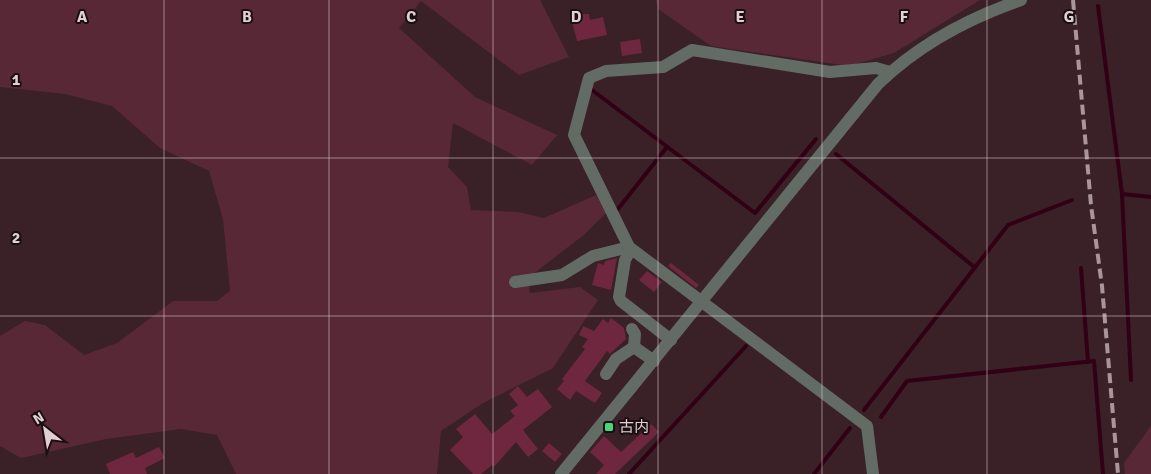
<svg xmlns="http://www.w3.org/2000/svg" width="1151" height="474" font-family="Signika,'Noto Sans JP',sans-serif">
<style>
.green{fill:#582836}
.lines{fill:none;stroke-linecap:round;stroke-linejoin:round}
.stream{stroke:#320014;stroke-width:4}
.building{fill:#6e273f}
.minor{stroke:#626c64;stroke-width:12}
.rail{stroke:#a9959a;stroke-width:4;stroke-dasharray:10 5;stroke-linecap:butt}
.grid{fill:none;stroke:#e1cfd3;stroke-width:1;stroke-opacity:0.55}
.poi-dot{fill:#46d77a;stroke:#190e11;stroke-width:2}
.labels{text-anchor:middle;stroke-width:4;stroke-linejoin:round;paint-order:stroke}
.poi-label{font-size:15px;fill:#e1cfd3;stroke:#190e11;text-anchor:start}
.grid-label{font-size:16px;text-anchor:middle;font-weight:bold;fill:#e1cfd3;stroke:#190e11;stroke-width:4;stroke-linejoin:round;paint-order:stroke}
</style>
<rect width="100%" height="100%" fill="#3a2027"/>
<g class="green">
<polygon points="0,0 540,0 569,57 519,75 421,1 399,28 475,97 557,135 532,165 453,123 448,167 467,187 471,210 519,212 544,218 596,195 606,213 585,234 528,278 530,293 580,287 598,300 553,368 483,403 441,431 437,474 236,474 217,435 181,429 106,439 21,458 0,446 0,336 25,321 45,325 84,355 117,343 173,301 217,301 230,291 223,219 209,171 160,148 112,106 65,94 0,87"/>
<polygon points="656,0 980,0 894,53 849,66 711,46 658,9"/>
<polygon points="1151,426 1151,474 1125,474 1124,463"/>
</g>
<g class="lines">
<g class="stream">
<polyline points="1098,6 1122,194 1131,380"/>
<polyline points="592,90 755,213 816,139"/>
<polyline points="836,154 973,266"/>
<polyline points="1122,194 1151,197"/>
<polyline points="618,209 667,147"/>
<polyline points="1081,268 1088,362"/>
<polyline points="864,410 1008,225 1072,200"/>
<polyline points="881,417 907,381 1094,361 1103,474"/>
<polyline points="629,474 746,346"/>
<polyline points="814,474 850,428"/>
</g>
</g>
<g class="building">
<polygon points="570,14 589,14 590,20 603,17 607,35 577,41"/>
<polygon points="640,39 642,53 622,56 620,42"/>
<polygon points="617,258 611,290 592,285 598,263 604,265 605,261"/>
<polygon points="671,263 699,285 696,288 668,266"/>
<polygon points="647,271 662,282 654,292 639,280"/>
<polygon points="611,318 624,328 626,339 610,354 607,351 585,381 602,393 595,403 576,391 570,400 557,389 564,381 562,379 585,349 582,347 588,339 579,335 583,326 594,331 603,319 608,323"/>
<polygon points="518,386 527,397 538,389 552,407 523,430 538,449 528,457 516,442 494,467 492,465 481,474 473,474 450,450 463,437 456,429 475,414 492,434 515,416 510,411 518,405 509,394"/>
<polygon points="651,424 659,432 615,474 596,474 604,465 590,452 604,436 621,452"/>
<polygon points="549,443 562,454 555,462 542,451"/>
<polygon points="159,447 165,458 145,468 147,474 110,474 106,464 133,452 136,458"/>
</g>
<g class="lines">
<g class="minor">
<polyline points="631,249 625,260 619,297 621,301 671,340"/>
<polyline points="515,282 562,275 593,256 629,247"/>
<polyline points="632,329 635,334 634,347"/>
<polyline points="606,374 616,359 634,347 654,361"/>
<path d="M561 474 878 84C918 45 969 18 1021 0"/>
<polyline points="873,474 867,426 629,247 574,135 589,78 606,71 663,67 692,50 830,72 876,68 890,72"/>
</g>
<polyline class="rail" points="1073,0 1091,205 1102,286 1118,474"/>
</g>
<path class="grid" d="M164 0V474M329 0V474M493 0V474M658 0V474M822 0V474M987 0V474M0 158H1151M0 316H1151"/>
<rect class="poi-dot" x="604" y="422" width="10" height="10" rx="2.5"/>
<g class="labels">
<g class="poi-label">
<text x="619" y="432">古内</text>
</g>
</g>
<g class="grid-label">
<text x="82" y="22">A</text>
<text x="247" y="22">B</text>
<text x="411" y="22">C</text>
<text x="576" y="22">D</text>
<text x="740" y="22">E</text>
<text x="904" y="22">F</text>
<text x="1069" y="22">G</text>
<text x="16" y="85">1</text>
<text x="16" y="243">2</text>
</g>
<g transform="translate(45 429) rotate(329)" stroke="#190e11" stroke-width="4" paint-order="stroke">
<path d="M0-4L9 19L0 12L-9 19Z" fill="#e1cfd3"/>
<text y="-8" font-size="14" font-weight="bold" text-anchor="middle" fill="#e1cfd3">N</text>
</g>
</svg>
